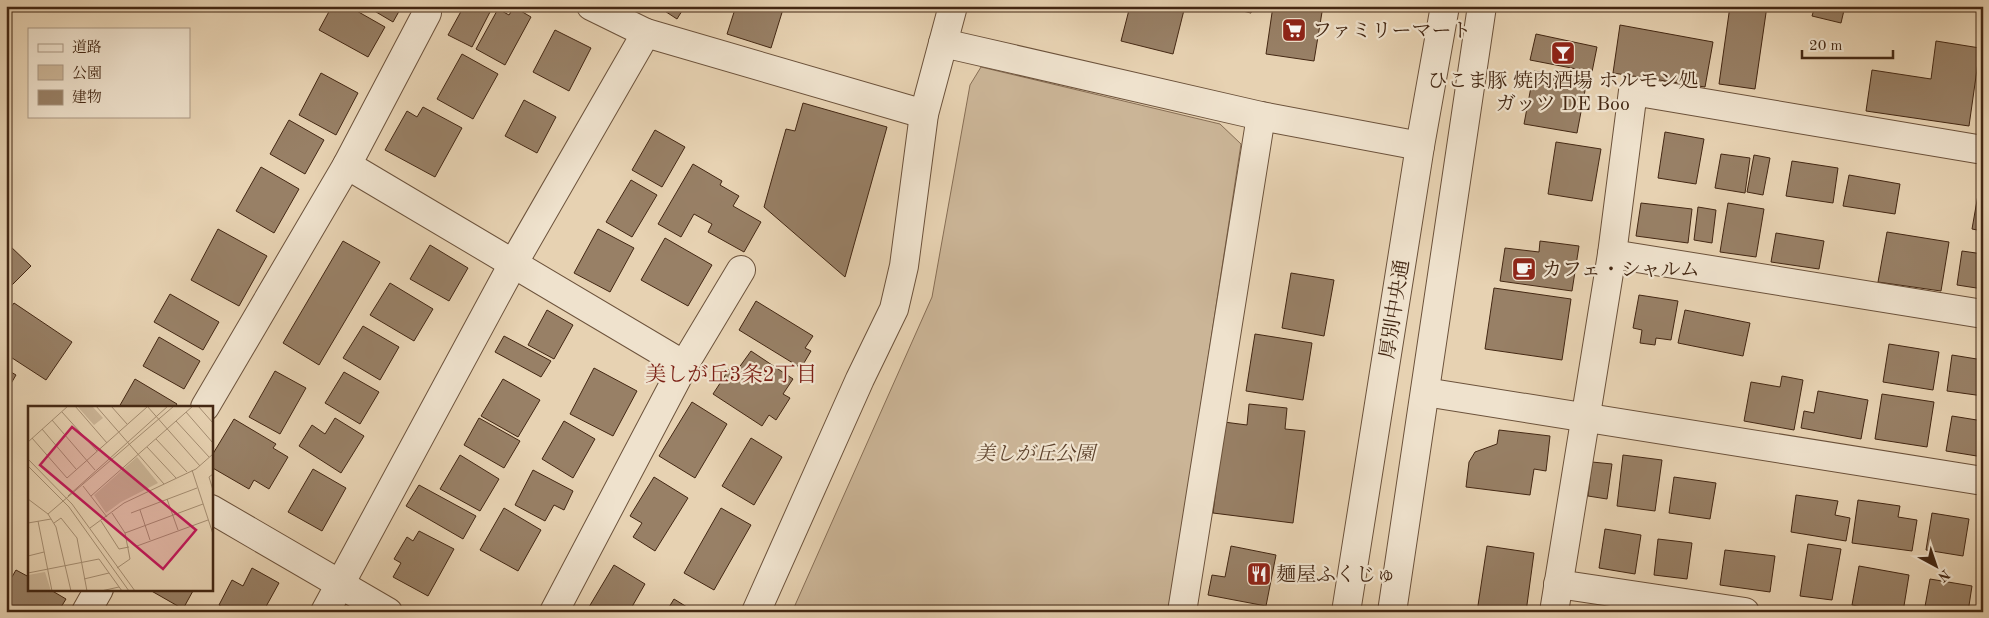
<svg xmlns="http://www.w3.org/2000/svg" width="1989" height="618" font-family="'Old Standard TT','Noto Serif JP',serif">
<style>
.green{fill:#cbb597;stroke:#876e55}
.building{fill:#988066;stroke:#432713}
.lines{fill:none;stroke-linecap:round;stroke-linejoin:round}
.minor-casing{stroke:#6c523b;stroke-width:30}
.tertiary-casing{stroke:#6c523b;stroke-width:30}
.minor{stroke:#efe2cd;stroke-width:28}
.tertiary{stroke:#efe2cd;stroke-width:28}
.labels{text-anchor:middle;stroke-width:4.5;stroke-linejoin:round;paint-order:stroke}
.poi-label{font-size:20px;fill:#432713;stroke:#efe2cd;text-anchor:start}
.street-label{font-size:20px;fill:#432713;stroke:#efe2cd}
.park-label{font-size:20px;font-style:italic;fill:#5e432d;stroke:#efe2cd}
.neighbourhood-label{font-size:21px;fill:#7a1f14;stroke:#efe2cd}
.inset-road{fill:none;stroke:#a58e72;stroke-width:1}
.view{fill:#c2185b;fill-opacity:0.15;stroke:#c2185b;stroke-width:2.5}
.inset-edge{fill:none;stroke:#432713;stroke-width:2.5}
</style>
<rect width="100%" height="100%" fill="#e7d2b2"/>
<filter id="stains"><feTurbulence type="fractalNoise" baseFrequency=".004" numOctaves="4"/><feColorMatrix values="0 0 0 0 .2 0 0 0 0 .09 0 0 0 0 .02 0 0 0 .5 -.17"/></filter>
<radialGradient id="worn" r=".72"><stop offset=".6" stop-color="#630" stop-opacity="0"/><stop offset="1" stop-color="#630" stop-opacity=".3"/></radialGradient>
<polygon class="green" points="981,67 1220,124 1241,144 1169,612 792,612 932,297 970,85"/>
<g class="building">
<polygon points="332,6 348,6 385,27 368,57 319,30"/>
<polygon points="366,6 402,6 393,22"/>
<polygon points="464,6 478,6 490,12 472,47 448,35"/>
<polygon points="657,6 685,6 677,19"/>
<polygon points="736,6 784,6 771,48 727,34"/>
<polygon points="896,6 915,6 913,11"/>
<polygon points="1130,6 1185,6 1173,54 1121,41"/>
<polygon points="1222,6 1253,6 1251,13"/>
<polygon points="1273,6 1323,6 1314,61 1266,54"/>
<polygon points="1730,6 1767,6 1755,89 1719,84"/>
<polygon points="1815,6 1845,6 1841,23 1812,16"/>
<polygon points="514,7 531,17 505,65 476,49 498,9 509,15"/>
<polygon points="1620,25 1713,42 1705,87 1613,73"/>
<polygon points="555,30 591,48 569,91 533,72"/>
<polygon points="1536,34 1597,47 1592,72 1530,60"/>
<polygon points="1936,41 1980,48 1969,126 1866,111 1872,70 1931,79"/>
<polygon points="462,54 498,74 473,119 437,99"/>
<polygon points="1534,71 1587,80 1577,133 1524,124"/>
<polygon points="321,73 358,93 336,135 299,115"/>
<polygon points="524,100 556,117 537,153 505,136"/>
<polygon points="803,103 887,127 845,277 764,207 786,129 795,131"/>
<polygon points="423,107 462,128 435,177 385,150 407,111 417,117"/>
<polygon points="289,120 324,140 305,174 270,154"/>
<polygon points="655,130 685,147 662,187 632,170"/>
<polygon points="1665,132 1704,139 1696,184 1658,178"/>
<polygon points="1556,142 1601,149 1592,201 1548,194"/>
<polygon points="1721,154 1750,158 1745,193 1715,188"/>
<polygon points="1754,155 1770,158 1763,195 1747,192"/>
<polygon points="1792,161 1838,168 1833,203 1786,196"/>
<polygon points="693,164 722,181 720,185 739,196 733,206 761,222 744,252 708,232 712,224 694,214 681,237 658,224"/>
<polygon points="261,167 299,189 274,233 236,211"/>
<polygon points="1849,175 1900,184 1895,214 1843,206"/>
<polygon points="631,180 657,195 632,237 606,222"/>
<polygon points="1979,189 1983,190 1983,231 1972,229"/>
<polygon points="1641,203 1692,209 1688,243 1636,236"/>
<polygon points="1728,203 1764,209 1756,257 1720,252"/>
<polygon points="1698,207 1716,210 1712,243 1694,240"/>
<polygon points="218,229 267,256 239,306 191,280"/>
<polygon points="598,229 634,248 610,292 574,273"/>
<polygon points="1887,232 1949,242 1941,291 1878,282"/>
<polygon points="1776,233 1824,241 1819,269 1771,262"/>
<polygon points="665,238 712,265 688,306 641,280"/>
<polygon points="343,241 380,262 319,365 283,343"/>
<polygon points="1540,241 1579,246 1572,291 1500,281 1505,248 1539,252"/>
<polygon points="9,245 31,266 6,291 6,248"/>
<polygon points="430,245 468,268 449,301 410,279"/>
<polygon points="1962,251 1983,254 1983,289 1957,285"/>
<polygon points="1291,273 1334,280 1324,336 1282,328"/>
<polygon points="390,283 433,309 414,341 370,315"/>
<polygon points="1494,288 1571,299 1562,360 1485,349"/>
<polygon points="170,294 219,322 203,350 154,322"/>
<polygon points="1639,295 1678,301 1671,340 1656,338 1655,345 1640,343 1642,330 1633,328"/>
<polygon points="756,301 813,336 805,348 811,351 801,368 739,330"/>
<polygon points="14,303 72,342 46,380 6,354 6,314"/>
<polygon points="547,310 573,325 554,359 528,345"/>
<polygon points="1685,310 1750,323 1743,356 1678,343"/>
<polygon points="363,326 399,347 380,380 343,358"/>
<polygon points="1255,334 1312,343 1303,400 1246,391"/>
<polygon points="504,336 551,361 541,377 495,352"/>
<polygon points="159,337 200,361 184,389 143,366"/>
<polygon points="1889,344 1939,352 1933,390 1883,382"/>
<polygon points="751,351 793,379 783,394 790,398 776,420 769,415 762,426 713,394 732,365 738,369"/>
<polygon points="1952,355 1983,360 1983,396 1947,391"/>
<polygon points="594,368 637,391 613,436 570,414"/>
<polygon points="6,369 16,375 6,392"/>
<polygon points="275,371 306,388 280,434 249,417"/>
<polygon points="344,372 379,392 360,424 325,403"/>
<polygon points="1782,376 1803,380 1794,430 1744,421 1751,382 1780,387"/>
<polygon points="135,379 177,404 175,407 119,407"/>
<polygon points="503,379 540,400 518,437 481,416"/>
<polygon points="1818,391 1868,400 1861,439 1801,428 1804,411 1814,413"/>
<polygon points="1882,394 1934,402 1927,447 1875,439"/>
<polygon points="692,402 727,424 695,478 659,456"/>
<polygon points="1249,404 1287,408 1285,429 1305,431 1293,523 1213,513 1224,422 1247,425"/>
<polygon points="1952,416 1983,421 1983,457 1946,451"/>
<polygon points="335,418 364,436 341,473 299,446 312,425 325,434"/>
<polygon points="479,418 520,441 504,468 464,445"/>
<polygon points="234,419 276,444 273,448 288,457 269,489 254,480 249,489 211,467 211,457"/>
<polygon points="564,421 595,439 573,478 542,459"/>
<polygon points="1499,430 1550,436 1546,471 1534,469 1530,495 1466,487 1469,462 1475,452 1497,444"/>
<polygon points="751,438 782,457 754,505 722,486"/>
<polygon points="460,455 499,479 480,511 440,489"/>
<polygon points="1623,455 1662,460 1655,511 1617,506"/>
<polygon points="1592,462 1612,464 1607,499 1588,496"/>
<polygon points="313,469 346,488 322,531 288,512"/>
<polygon points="533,470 573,491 564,510 554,505 545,521 515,505"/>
<polygon points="654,477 688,498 655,551 633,537 642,523 630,516"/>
<polygon points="1674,477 1716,483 1710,519 1669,513"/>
<polygon points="419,485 476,516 463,539 406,506"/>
<polygon points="1796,495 1838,501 1835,515 1850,518 1846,541 1791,532"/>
<polygon points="1858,500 1900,506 1898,517 1917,520 1912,551 1852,543"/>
<polygon points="504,508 541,530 518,571 480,550"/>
<polygon points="721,508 751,525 714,590 684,573"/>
<polygon points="1932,513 1969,519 1963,556 1926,550"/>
<polygon points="1605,529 1641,535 1635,574 1599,568"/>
<polygon points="419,531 454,549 428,596 393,577 401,563 394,559 407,537 413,541"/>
<polygon points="1658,539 1692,543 1687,579 1654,575"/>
<polygon points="1808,544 1841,549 1832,600 1800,596"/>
<polygon points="1231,546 1276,555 1266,606 1208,595 1212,575 1225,577"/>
<polygon points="1487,546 1534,553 1526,612 1477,612"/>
<polygon points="1725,550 1775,556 1770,592 1720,585"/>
<polygon points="614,565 645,584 629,612 586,612"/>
<polygon points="1859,566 1909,575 1903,612 1891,612 1852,605"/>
<polygon points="252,568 279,583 263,612 231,612 219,605 232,580 243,586"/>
<polygon points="16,570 29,577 29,589 49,589 66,599 58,612 12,612 6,608 6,587"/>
<polygon points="1930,579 1972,586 1968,612 1924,612"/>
<polygon points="148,589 194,589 183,609"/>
<polygon points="1980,590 1983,590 1983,612 1977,612"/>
<polygon points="674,599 695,612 666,612"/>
</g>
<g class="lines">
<defs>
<g id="minor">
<polyline points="646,33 924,114"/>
<polyline points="943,43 1261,116 1420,146"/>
<polyline points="347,165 684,365"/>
<polyline points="1612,254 1983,314"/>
<polyline points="1425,392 1983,481"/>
<polyline points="205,407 347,165 427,13"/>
<polyline points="211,509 388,612"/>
<polyline points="1558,584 1745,612"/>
<polyline points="86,612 99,589"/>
<polyline points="325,612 513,264 646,33 591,6"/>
<polyline points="554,612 684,365 741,270"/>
<polyline points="756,612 860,379 894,309 904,266 924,114 953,6"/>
<polyline points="1182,612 1261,116"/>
<polyline points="1554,612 1612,254 1633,91 1983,150"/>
</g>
<g id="tertiary">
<polyline points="1346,612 1420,146 1445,6"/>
<polyline points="1392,612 1482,6"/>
</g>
</defs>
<use href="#minor" class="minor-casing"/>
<use href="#tertiary" class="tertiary-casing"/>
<use href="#minor" class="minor"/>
<use href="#tertiary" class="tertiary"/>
</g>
<defs>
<symbol id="supermarket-square" viewBox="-11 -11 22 22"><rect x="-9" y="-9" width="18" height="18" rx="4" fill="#8f2418" stroke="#efe2cd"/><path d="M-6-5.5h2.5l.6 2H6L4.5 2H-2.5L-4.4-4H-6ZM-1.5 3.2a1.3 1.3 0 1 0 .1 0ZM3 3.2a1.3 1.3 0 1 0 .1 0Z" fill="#fff"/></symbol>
<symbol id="bar-square" viewBox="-11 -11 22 22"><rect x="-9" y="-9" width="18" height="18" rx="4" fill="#8f2418" stroke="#efe2cd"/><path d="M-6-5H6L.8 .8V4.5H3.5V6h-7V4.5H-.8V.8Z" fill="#fff"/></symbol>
<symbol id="cafe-square" viewBox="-11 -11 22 22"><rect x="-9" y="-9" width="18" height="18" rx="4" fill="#8f2418" stroke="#efe2cd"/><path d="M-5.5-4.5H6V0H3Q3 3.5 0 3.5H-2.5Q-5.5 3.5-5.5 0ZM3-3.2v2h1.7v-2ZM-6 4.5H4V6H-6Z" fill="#fff"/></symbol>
<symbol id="restaurant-square" viewBox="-11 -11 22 22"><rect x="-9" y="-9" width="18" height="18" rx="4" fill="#8f2418" stroke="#efe2cd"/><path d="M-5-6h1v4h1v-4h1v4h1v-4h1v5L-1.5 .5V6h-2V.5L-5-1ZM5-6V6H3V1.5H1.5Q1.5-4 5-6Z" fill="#fff"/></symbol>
</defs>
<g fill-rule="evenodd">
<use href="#supermarket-square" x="1280" y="16" width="28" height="28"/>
<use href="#bar-square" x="1549" y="39" width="28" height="28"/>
<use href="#cafe-square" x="1510" y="255" width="28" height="28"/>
<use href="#restaurant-square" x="1245" y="560" width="28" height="28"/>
</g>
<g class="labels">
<g class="poi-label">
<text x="1312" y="37">ファミリーマート</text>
<text x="1563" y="87" text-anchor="middle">ひこま豚 焼肉酒場 ホルモン処<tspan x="1563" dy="23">ガッツ DE Boo</tspan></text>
<text x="1542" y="276">カフェ・シャルム</text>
<text x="1276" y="581">麺屋ふくじゅ</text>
</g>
<g class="street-label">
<text transform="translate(1394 309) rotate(-81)" y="7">厚別中央通</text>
</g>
<g class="park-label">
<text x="1035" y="460">美しが丘公園</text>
</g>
<g class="neighbourhood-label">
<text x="731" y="381">美しが丘3条2丁目</text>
</g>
</g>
<g transform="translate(28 406)">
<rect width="185" height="185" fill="#e7d2b2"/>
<path d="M49 0H64L75 12 66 19ZM109 51 130 77 93 96 78 107 66 89ZM17 166 23 185H0V169Z" fill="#cbb597"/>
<path class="inset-road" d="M47 0 79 37M68 0 136 78M83 0 99 18M119 0 172 60M170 0 185 17M34 6 69 45M158 6 185 37M24 14 67 64M148 15 181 51M14 23 48 63M4 32 39 72 119 1M128 33 159 66M0 36 40 0M119 41 148 72M0 53 44 98 107 185M0 60 41 101 101 185M164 64 185 128M185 68 181 71 185 84M55 80 79 111M40 90 140 0M63 90 165 0M0 93 20 108 28 121 43 185M139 93 150 124M112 104 122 134M84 107 97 127M103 107 169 82M20 108 146 0M10 115 24 185M73 115 91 143 101 141M0 117 23 113M26 117 33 112 49 132 59 185M62 122 96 97 168 63 185 48M109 140 180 114M0 150 16 146M89 162 102 153 97 127 175 98M0 167 71 153 94 185M56 173 81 167M73 185 91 181"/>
<path class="view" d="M44 21 168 124 135 163 12 59Z"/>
<rect width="185" height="185" class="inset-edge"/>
</g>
<rect width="1989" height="618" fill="none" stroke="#e7d2b2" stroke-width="25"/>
<rect x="8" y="8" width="1974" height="603" fill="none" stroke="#432713" stroke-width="2.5"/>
<rect x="12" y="12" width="1964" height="593" fill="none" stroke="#432713"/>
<rect x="28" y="28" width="162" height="90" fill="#efe2cd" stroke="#aa9783"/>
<rect x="38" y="44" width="25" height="8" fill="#efe2cd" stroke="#aa9783"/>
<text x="72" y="52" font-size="15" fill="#432713">道路</text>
<rect x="38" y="65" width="25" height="15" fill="#cbb597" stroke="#aa9783"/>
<text x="72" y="78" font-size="15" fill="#432713">公園</text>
<rect x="38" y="90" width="25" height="15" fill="#988066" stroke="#aa9783"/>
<text x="72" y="102" font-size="15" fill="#432713">建物</text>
<g transform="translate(1936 566) rotate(140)" stroke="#efe2cd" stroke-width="4" paint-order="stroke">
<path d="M0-4L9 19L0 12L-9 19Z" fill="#432713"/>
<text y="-8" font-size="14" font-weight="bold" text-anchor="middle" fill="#432713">N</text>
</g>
<path d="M1802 50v8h91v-8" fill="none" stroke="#432713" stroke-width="2.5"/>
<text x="1809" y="50" font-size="15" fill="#432713" stroke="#efe2cd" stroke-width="4" paint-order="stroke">20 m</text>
<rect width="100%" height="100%" filter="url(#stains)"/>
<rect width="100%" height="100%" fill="url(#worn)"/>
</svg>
